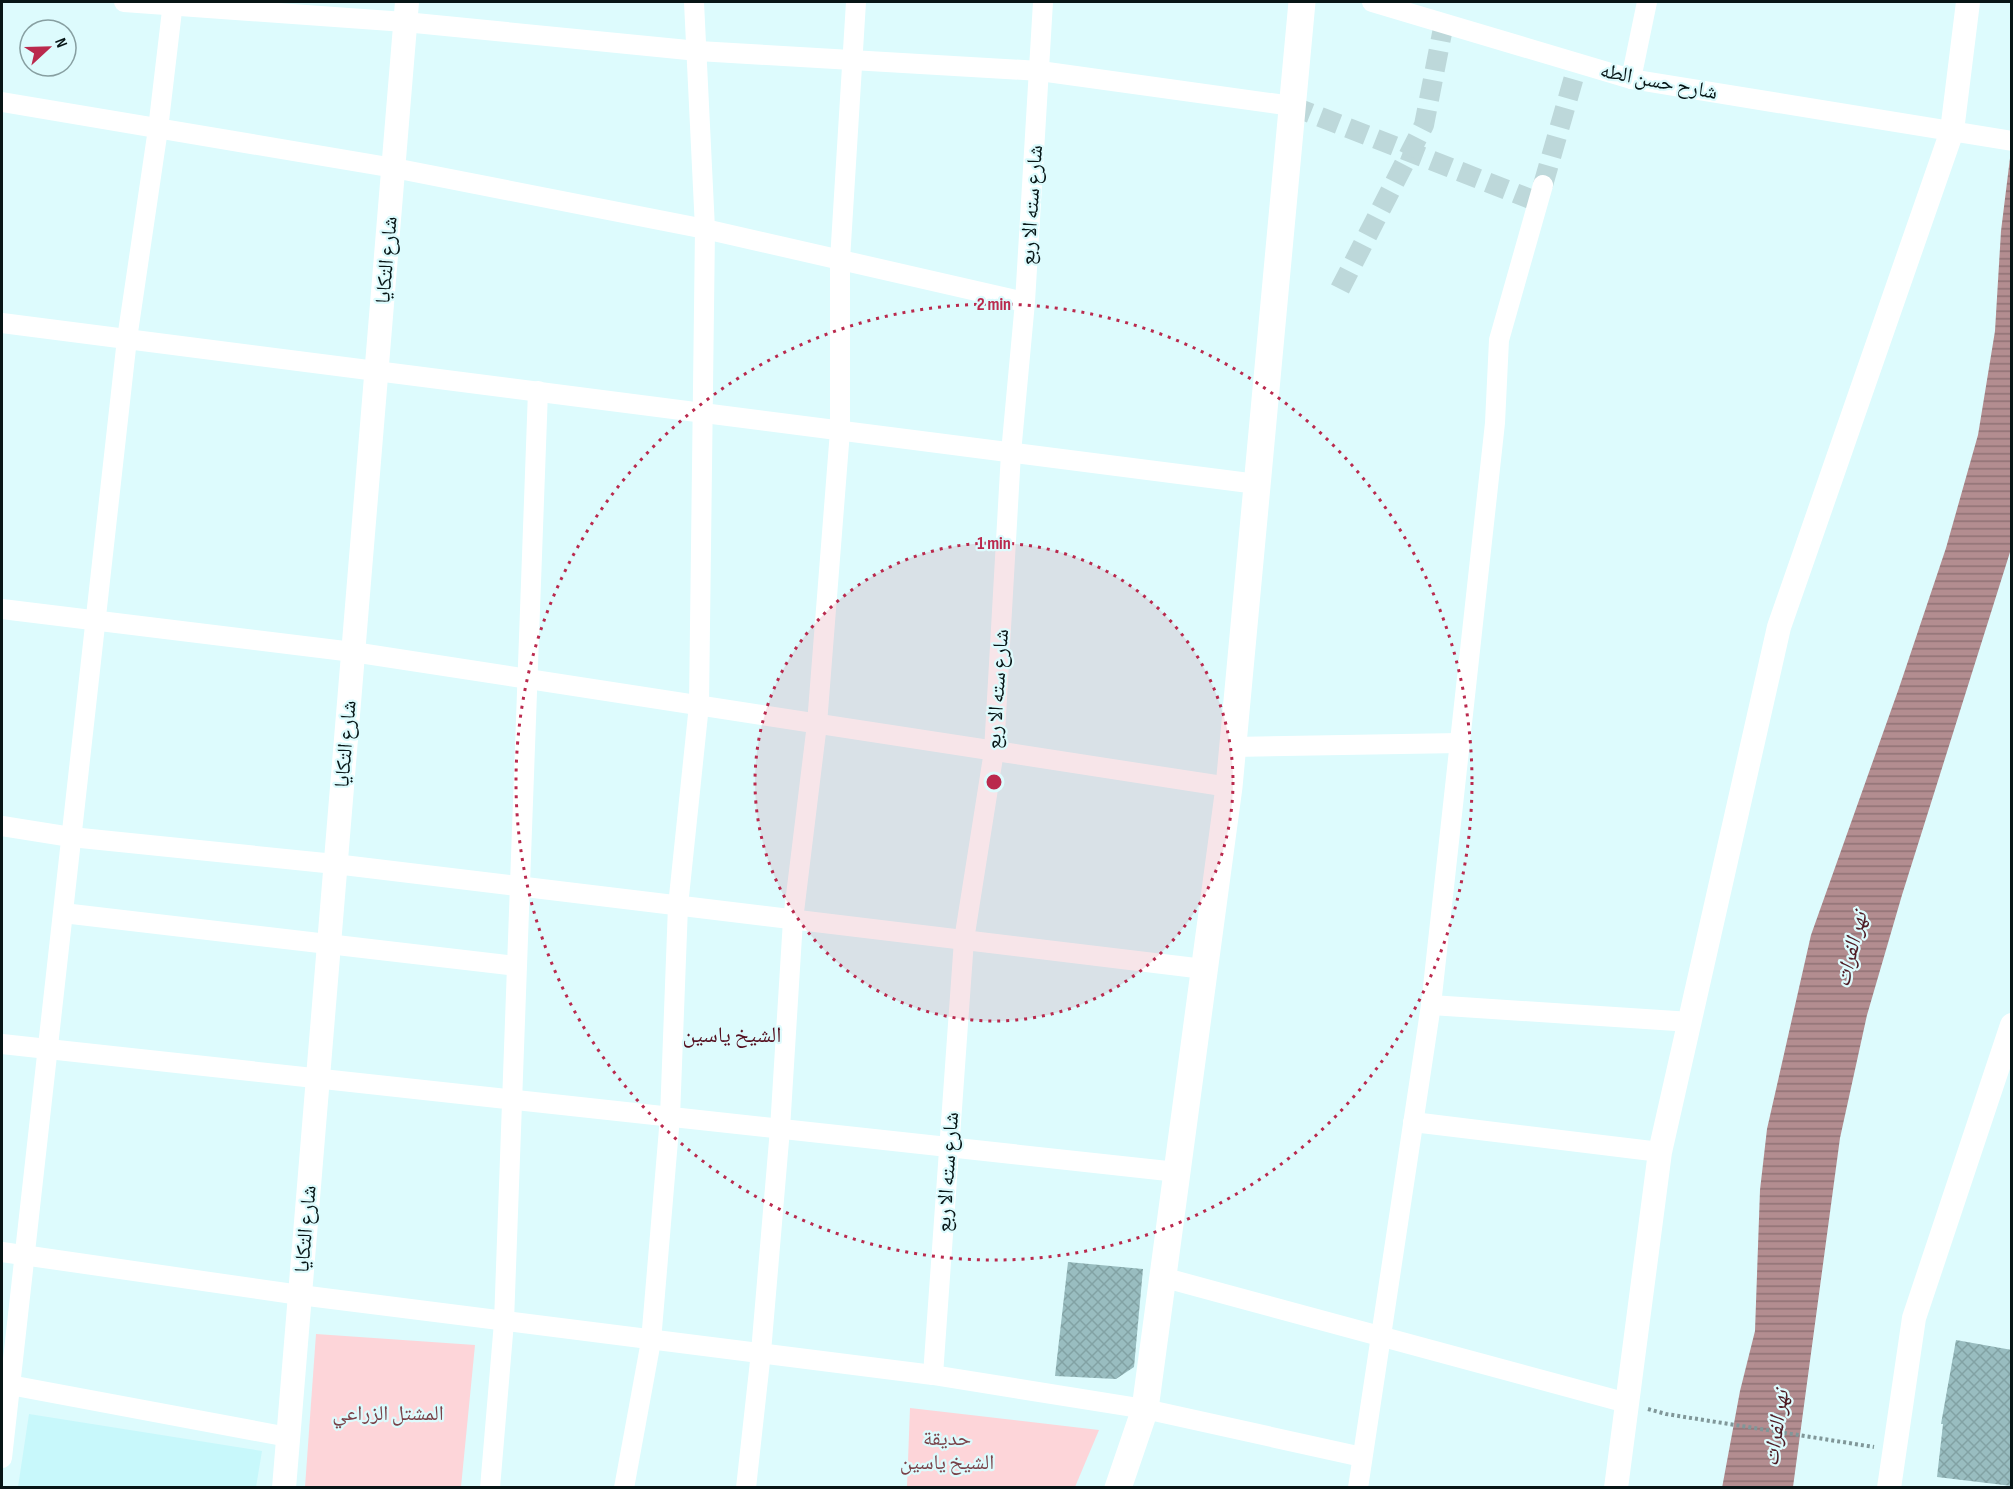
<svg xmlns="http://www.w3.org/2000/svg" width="2013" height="1489" font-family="'Sofia Sans Condensed','Noto Naskh Arabic',sans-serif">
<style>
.built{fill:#c8f8fb}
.green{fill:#fdd5d9}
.water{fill:url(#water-rules)}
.building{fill:url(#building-cross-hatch)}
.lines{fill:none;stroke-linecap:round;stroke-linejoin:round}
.minor-tunnel{stroke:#bdd8da;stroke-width:20;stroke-dasharray:20 10;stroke-linecap:butt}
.path{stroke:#809799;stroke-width:4;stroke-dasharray:3 3;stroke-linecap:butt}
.minor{stroke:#fff;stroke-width:20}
.tertiary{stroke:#fff;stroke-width:24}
.secondary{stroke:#fff;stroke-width:27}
.ring{fill:none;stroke:#ba294d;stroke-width:3;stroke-dasharray:3 6}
.labels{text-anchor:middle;stroke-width:4.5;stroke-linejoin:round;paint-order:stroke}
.street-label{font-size:21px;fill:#071516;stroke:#ddfbfd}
.park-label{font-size:21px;fill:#794249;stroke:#ddfbfd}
.water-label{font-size:22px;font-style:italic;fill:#4d1a23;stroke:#ddfbfd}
.neighbourhood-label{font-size:22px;fill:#540e1f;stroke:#ddfbfd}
.centre{fill:#ba294d;stroke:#ddfbfd;stroke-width:3}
.ring-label{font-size:18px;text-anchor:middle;font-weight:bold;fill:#ba294d;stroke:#ddfbfd;stroke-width:4.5;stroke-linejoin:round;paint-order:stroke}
</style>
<defs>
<pattern id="water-rules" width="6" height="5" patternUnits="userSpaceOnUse" patternTransform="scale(1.5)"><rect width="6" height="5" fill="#b38d90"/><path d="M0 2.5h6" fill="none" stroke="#907275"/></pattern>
<pattern id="building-cross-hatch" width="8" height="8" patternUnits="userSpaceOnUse" patternTransform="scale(1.5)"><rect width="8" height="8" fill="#99bdc0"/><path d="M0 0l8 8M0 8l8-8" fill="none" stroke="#82a2a4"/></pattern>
</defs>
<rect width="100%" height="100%" fill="#ddfbfd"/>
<polygon class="built" points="29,1414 262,1451 256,1487 18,1487"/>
<g class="green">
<polygon points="316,1334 475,1345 461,1487 305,1487"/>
<polygon points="910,1408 1099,1430 1075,1487 907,1487"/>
</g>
<polygon class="water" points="2011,150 2011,549 1902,895 1867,1015 1840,1138 1793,1487 1722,1488 1740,1391 1755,1331 1760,1190 1767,1129 1811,935 1899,688 1946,548 1978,435 1995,331 2001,231"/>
<g class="building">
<polygon points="1068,1262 1143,1269 1134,1367 1116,1379 1055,1376"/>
<polygon points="1956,1340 2012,1350 2012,1486 1937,1477 1943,1424 1941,1424"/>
</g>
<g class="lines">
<g class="minor-tunnel">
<polyline points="1292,106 1538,202"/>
<polyline points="1543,185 1578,63"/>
<polyline points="1340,289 1424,125 1444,23"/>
</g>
<polyline class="path" points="1648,1409 1666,1414 1874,1447"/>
<g class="minor">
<polyline points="124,2 405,22 698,51 1040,71 1292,106"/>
<polyline points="1372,2 1631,79 2012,141"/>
<polyline points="1631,79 1647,2"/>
<polyline points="2,102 394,168 705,229 1025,302"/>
<polyline points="2,323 1257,484"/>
<polyline points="2,609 353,652 1229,787"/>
<polyline points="1233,747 1460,743"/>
<polyline points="2,826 71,837 335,864 1204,969"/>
<polyline points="63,913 516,966"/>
<polyline points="1431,1005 1691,1022"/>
<polyline points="2,1044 1177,1172"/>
<polyline points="1413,1122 1660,1152"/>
<polyline points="2,1252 300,1295 933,1375 1145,1409 1362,1457"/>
<polyline points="1162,1277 1627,1403"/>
<polyline points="933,1375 964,940 994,751 1011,453 1025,302 1043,2"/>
<polyline points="10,1385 288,1437"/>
<polyline points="2,1458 127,339 158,129 173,2"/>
<polyline points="490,1488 504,1322 538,391"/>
<polyline points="624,1488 651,1341 670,1117 678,906 699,705 705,229 694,2"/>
<polyline points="746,1488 761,1352 780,1129 793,920 817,724 840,431 840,260 856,2"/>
<polyline points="1358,1488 1431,1005 1495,423 1499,340 1543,185"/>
</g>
<g class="tertiary">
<polyline points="284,1488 407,2"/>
<polyline points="1616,1488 1660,1152 1779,627 1952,131 1968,2"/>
<polyline points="1889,1488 1914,1318 2012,1025"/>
</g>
<polyline class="secondary" points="1118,1488 1145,1409 1229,787 1302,2"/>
</g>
<circle cx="994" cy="782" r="239" fill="#ba294d" fill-opacity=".12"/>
<g class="ring">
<circle cx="994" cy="782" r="239"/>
<circle cx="994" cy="782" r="478"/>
</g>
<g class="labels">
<g class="street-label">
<text transform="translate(1659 81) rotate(11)" y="7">شارح حسن الطه</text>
<text transform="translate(1031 205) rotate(-86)" y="7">شارع سته الا ربع</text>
<text transform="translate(386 260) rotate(-85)" y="7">شارع التكايا</text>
<text transform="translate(997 689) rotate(-86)" y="7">شارع سته الا ربع</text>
<text transform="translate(345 744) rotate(-85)" y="7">شارع التكايا</text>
<text transform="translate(947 1172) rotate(-86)" y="7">شارع سته الا ربع</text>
<text transform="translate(305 1229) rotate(-85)" y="7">شارع التكايا</text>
</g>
<g class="park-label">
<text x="388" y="1420">المشتل الزراعي</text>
<text x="947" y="1445">حديقة<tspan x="947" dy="24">الشيخ ياسين</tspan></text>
</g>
<g class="water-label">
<text transform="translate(1850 949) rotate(-76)" y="8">نهر الفرات</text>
<text transform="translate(1775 1428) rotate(-82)" y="8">نهر الفرات</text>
</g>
<g class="neighbourhood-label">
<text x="732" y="1042">الشيخ ياسين</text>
</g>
</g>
<circle cx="994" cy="782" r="9" class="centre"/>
<g class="ring-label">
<text x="994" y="310">2 min</text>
<text x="994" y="549">1 min</text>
</g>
<rect width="2013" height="1489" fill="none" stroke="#071516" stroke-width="6"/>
<g transform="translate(48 48) rotate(68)"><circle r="28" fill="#ddfbfd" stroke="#879fa1" stroke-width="1.5"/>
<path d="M0-4.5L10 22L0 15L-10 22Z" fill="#ba294d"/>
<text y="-9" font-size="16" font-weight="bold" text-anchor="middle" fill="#071516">N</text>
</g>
</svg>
